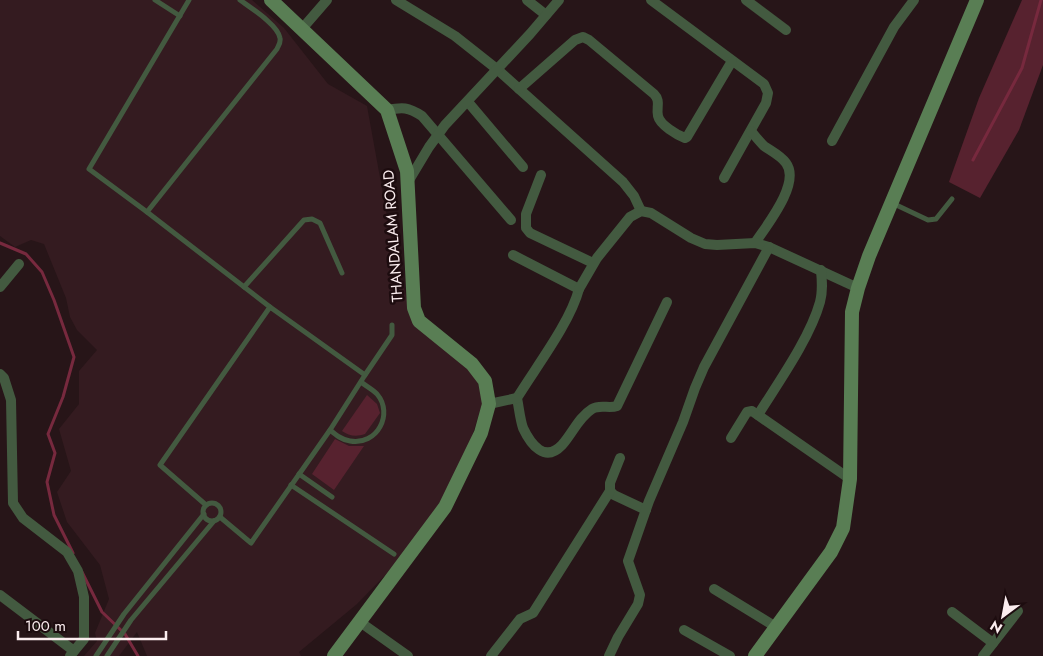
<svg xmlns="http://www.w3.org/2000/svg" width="1043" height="656" font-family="Jost,sans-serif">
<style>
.built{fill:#341b20}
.green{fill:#57222f}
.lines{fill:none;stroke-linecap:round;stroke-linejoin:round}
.stream{stroke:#77293e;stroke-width:3}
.lane{stroke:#435a40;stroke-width:5}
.street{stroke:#435a40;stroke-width:10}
.secondary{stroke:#597e54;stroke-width:14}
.labels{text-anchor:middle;stroke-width:5;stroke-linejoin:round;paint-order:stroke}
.street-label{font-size:15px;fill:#fbedef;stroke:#1d0c0f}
</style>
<rect width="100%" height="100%" fill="#271518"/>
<polygon class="built" points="0,0 252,0 284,28 328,84 367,106 393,249 413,321 467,365 486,391 469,446 443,498 398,562 357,604 299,652 301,656 147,656 137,632 119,656 84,656 97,641 95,633 109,599 100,565 67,522 57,492 71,471 59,429 79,404 79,371 97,350 77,330 70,317 66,298 44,244 31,240 15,247 0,236"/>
<g class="green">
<polygon points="1022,0 1043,0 1043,65 1019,130 980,198 949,182 979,98"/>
<path d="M367 395 377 404 380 413 365 434C356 437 349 436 342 431Z"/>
<polygon points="335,439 349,446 364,446 334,490 312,474"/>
</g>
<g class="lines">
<g class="stream">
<polyline points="973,160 1022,68 1041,0"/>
<polyline points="0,243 26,254 42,272 54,300 74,357 63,397 48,434 55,453 47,482 54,515 73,553"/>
<polyline points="82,572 102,612 125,634 138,656"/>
</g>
<g class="lane">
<polyline points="155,0 180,16"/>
<path d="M240 0C251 8 278 25 280 38 281 43 278 46 277 49L147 212 270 307"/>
<polyline points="892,203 928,220 936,219 952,199"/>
<polyline points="147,212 89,169 189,0"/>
<polyline points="244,287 304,220 312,219 320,223 342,273"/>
<polyline points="365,375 392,335 392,325"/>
<path d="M330 430C336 435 342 440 350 441 377 446 394 414 377 394 372 389 366 386 361 382"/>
<polyline points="299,474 332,497"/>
<polyline points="291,485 394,554"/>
<circle cx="212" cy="512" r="9"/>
<polyline points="206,505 160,465 270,307 365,375 330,430 251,543 220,517"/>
<polyline points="96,656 124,614 204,514"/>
<polyline points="107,656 131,620 214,521"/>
</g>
<g class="street">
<polyline points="396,0 455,36 498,70 623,182 634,196 641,211"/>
<polyline points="527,0 546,15"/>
<polyline points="651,0 764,84 768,93 766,103 724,178"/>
<polyline points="746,0 786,30"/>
<polyline points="301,30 327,0"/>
<path d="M519 89 575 40 583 37 589 40 654 94C661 101 656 107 658 116 660 125 677 135 685 138L687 137 732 61"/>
<polyline points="468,102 523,167"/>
<path d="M387 110C403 107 408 107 422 116L511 220"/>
<path d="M751 131C755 136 759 141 764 146 771 151 780 155 786 163 801 183 767 225 755 243"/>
<polyline points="832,141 894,27 914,0"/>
<polyline points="541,175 526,214 526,228 530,233 593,263"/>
<polyline points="408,182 429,147 445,125 530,34 559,0"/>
<path d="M513 255 579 289C570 323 536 367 517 398 519 408 520 419 523 428 531 445 545 463 562 445 572 434 579 417 592 409 600 404 609 409 617 406L667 302"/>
<polyline points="0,287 19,264"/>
<polyline points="579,289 597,258 630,217 641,211 651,213 691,238 705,244 717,245 755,243 769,247 858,288"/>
<polyline points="0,374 4,378 11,400 13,503 23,518 67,552 78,571 84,597 84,639 70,656"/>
<polyline points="489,404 517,398"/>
<path d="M758 415C778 383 810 338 820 302 823 291 822 281 821 270"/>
<polyline points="731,438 747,412 752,411 850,479"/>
<polyline points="620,458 610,483 610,491 614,495 646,510"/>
<polyline points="714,589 776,627"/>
<polyline points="0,595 74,651"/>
<polyline points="952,612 993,643"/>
<polyline points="360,622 408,656"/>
<polyline points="684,630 730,656"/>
<polyline points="491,656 520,619 533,613 610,491"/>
<polyline points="609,656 618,637 638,604 640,595 628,561 649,501 683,422 695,388 704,367 769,247"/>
<polyline points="983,656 1018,611"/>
</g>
<g class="secondary">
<polyline points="271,0 387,110 407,171 414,308 419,321 472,364 485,381 489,404 481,433 445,507 334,656"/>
<polyline points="755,656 831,552 843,528 850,479 852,312 858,288 869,256 977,0"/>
</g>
</g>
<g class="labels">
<g class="street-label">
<text transform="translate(393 236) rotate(-94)" y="5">THANDALAM ROAD</text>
</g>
</g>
<g transform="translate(1003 616) rotate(212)" stroke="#1d0c0f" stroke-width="4" paint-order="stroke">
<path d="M0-4L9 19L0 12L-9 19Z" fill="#fbedef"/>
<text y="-8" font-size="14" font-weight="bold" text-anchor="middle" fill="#fbedef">N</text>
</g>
<path d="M18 631v8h148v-8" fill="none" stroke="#fbedef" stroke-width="2.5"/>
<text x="25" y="631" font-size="15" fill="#fbedef" stroke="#1d0c0f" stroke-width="4" paint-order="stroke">100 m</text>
</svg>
